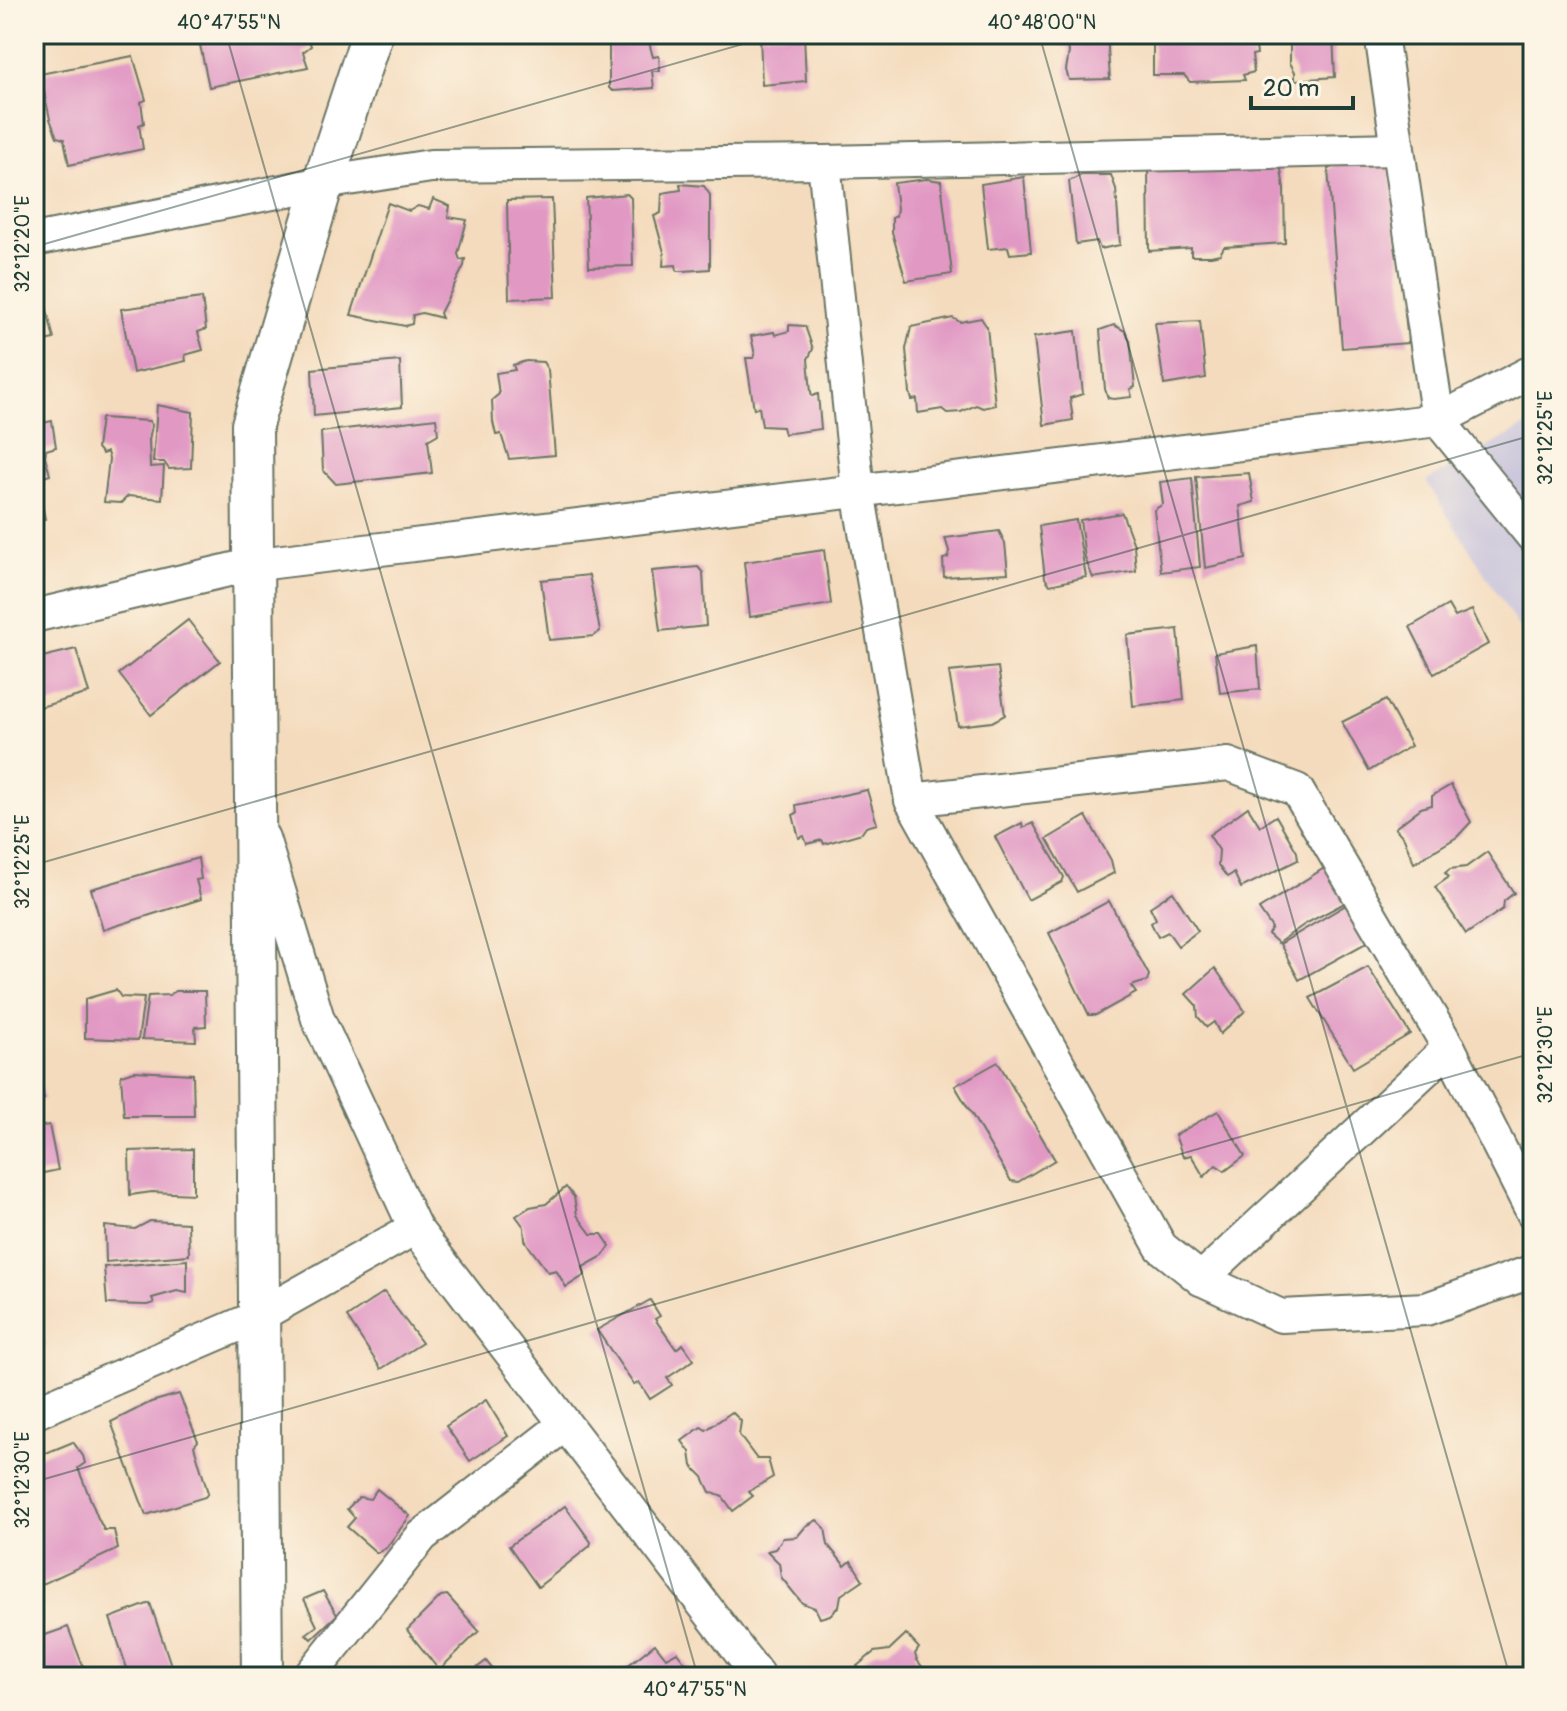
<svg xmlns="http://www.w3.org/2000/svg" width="1567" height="1711" font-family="Pangolin,sans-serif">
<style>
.industrial{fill:#c5c0da}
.building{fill:#e199c4}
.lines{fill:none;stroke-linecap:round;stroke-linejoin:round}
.minor-casing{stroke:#6a7464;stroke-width:36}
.tertiary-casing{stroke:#6a7464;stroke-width:44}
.minor{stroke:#fff;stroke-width:32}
.tertiary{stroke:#fff;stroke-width:40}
.ticks{fill:none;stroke:#1f3d34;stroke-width:2;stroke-opacity:0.45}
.neatline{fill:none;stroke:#1f3d34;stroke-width:3}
.ticks-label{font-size:20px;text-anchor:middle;fill:#1f3d34}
</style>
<rect width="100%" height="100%" fill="#fcf5e5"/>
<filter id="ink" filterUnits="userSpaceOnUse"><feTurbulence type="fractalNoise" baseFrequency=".0125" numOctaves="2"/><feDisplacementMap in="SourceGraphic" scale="16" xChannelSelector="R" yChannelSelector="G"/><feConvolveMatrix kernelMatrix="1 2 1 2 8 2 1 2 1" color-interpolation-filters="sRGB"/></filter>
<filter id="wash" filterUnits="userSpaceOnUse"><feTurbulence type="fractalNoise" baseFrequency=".006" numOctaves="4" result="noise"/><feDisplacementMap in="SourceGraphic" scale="32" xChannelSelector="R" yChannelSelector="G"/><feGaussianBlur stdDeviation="1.8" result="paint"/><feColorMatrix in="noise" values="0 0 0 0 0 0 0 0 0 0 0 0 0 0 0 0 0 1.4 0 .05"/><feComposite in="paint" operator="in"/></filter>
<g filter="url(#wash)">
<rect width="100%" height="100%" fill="#f4dbbd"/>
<polygon class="industrial" points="1533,422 1533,650 1426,481"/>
<g id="blocks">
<g class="building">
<polygon points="258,34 307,34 311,46 303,52 308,67 209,87 200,45"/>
<polygon points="609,34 651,34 650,46 653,57 659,56 660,71 652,71 654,88 613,91 609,88"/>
<polygon points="760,34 804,34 806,81 762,85"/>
<polygon points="1061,34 1107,34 1110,79 1069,80 1066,70 1069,52 1068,46 1063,47"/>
<polygon points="1153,34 1254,34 1257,54 1252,55 1254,72 1243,75 1245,80 1190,82 1184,75 1153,75"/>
<polygon points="1290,34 1333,34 1335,77 1295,80 1295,72 1290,63"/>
<polygon points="133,56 146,100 141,102 144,123 139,125 143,149 69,165 64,139 57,137 50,119 40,74"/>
<polygon points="1390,161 1408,343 1342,348 1328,169 1340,163"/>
<polygon points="1280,163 1284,189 1285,243 1224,247 1220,254 1211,256 1191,256 1191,248 1149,251 1148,167"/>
<polygon points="1081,175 1111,175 1116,189 1120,245 1100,249 1097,241 1076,244 1069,181"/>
<polygon points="1024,177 1031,252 1010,254 1008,247 988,249 981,184"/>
<polygon points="927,179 941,181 952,274 906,281 892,232 892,218 896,216 897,208 894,183"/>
<polygon points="680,184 704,186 710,195 710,269 684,271 677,271 676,265 663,266 664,252 654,216 661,213 662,193 681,190"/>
<polygon points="627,194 631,198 633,266 589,267 586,198"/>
<polygon points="433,199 450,206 448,217 467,220 458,254 460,260 465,259 464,266 440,313 442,318 422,313 413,315 412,324 405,326 351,315 388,203 409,211 418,206 429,209"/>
<polygon points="552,199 556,297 509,299 507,200"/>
<polygon points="40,281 54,339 34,343 34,282"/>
<polygon points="202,298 206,329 198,332 203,350 185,355 186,361 133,373 121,309"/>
<polygon points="953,318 960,322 981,318 987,327 995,405 983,408 976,405 961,412 947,413 942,409 918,413 917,399 912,400 910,393 906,349 911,327"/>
<polygon points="1200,321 1206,378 1164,385 1155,323"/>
<polygon points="789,325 805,326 813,349 808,359 811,392 812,396 818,394 821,429 784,434 782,427 762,426 759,407 754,409 746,358 754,358 755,355 751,336 774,332 775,335 789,331"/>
<polygon points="1114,325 1125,331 1130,340 1135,387 1130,389 1132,397 1114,399 1108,398 1105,389 1100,330"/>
<polygon points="1076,331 1083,394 1070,398 1073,420 1044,425 1034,337"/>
<polygon points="400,361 402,407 314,416 312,369"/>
<polygon points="526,361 543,362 548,370 555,455 509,459 501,434 496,435 493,422 492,400 499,394 496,373 515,370 513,365"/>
<polygon points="157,405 193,412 191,468 169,469 164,462 153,462"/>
<polygon points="101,418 149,421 152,425 149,440 150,467 164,466 162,499 128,496 121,503 104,502 109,459 107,452 102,454 97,448"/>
<polygon points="436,418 438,434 428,440 432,473 336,484 323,470 321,432"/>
<polygon points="52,421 56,447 46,450 45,456 50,475 37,479 45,519 34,521 34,425"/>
<polygon points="1249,473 1254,502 1240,506 1246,559 1205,568 1196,477"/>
<polygon points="1192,478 1200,567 1161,572 1154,510 1163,504 1160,482"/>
<polygon points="1122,513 1134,545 1136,571 1093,578 1085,558 1080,520"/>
<polygon points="1076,520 1086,577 1050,585 1045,578 1039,526"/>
<polygon points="999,531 1005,543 1008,573 944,577 943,559 948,558 949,551 945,538"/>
<polygon points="824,550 831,604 750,617 744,562"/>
<polygon points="698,567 703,573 706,626 660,631 652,571"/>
<polygon points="589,575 600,631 594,636 549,640 541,580"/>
<polygon points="1448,605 1455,617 1472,610 1488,644 1434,674 1410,627"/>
<polygon points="188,620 220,661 151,715 119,674"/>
<polygon points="1178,629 1184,700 1133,706 1127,635"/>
<polygon points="1257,646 1260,689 1220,693 1215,653"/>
<polygon points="76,649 89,693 37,708 34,659"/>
<polygon points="998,667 1005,715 992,722 958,726 949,672"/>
<polygon points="1386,700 1411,746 1369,771 1342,722"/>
<polygon points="1451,785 1471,822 1457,837 1414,863 1404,838 1395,828 1421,808 1432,805 1432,796"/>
<polygon points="867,790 877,824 866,827 862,833 824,844 822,840 807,844 804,836 799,838 793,815 797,813 796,805"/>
<polygon points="1248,807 1260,826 1276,816 1297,852 1298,860 1241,888 1234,873 1227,877 1218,865 1219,850 1209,835"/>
<polygon points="1086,816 1111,860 1114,873 1077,892 1047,839"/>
<polygon points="1022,823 1023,828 1033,823 1064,877 1062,882 1028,900 995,837"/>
<polygon points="1487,852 1514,893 1504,901 1503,909 1466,934 1435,887 1449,877 1445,873 1450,869 1466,867"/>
<polygon points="198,858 201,879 196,880 201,899 103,930 91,889"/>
<polygon points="1334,862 1354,898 1305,924 1278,943 1268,934 1272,928 1259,909"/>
<polygon points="1173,892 1198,931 1178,946 1168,932 1158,937 1151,923 1156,919 1150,907"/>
<polygon points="1109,901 1149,975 1147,981 1131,986 1136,993 1096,1015 1089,1015 1049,933"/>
<polygon points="1346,905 1377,937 1299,980 1280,944"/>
<polygon points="1368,967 1410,1034 1353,1068 1310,998"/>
<polygon points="1215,968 1245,1011 1220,1034 1214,1022 1207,1027 1198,1017 1197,1006 1186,994"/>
<polygon points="116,990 121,997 144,998 138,1040 85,1038 85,999"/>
<polygon points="176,991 205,991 206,1026 195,1027 196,1041 142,1039 148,996 169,995"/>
<polygon points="998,1062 1055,1160 1018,1182 1011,1181 955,1086"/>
<polygon points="34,1066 44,1099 34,1101"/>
<polygon points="134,1071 193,1074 194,1116 124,1116 121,1075"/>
<polygon points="1218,1111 1245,1156 1225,1171 1216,1165 1204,1177 1191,1155 1183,1157 1175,1135"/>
<polygon points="49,1125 58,1170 34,1175 34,1128"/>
<polygon points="193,1149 193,1194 152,1192 130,1195 129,1151"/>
<polygon points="566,1187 574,1197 577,1215 591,1234 602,1234 610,1246 603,1256 583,1267 585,1275 566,1287 556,1270 548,1272 530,1248 525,1240 524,1227 516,1216 530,1207 546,1204"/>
<polygon points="150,1221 188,1223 189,1255 106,1262 105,1226 135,1229"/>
<polygon points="187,1260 187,1293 177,1291 152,1298 154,1303 147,1305 107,1304 104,1267"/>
<polygon points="384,1292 422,1343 381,1369 347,1317"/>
<polygon points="650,1300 660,1316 655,1319 676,1349 683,1344 694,1360 667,1378 672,1385 650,1399 639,1382 634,1385 597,1330"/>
<polygon points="34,1304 45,1346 34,1348"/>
<polygon points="179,1394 198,1441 194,1446 208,1493 205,1497 146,1515 111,1422 151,1402"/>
<polygon points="486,1400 508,1436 470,1461 446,1426"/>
<polygon points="732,1412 741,1421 739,1435 757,1459 768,1459 773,1477 754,1488 749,1492 753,1496 733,1511 723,1497 710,1492 703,1477 692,1466 690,1452 682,1441 701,1427 706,1430"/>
<polygon points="73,1442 83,1456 85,1463 78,1468 98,1518 104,1530 114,1530 118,1549 34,1588 34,1458"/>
<polygon points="377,1489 410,1516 386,1548 377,1553 347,1527 355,1518 347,1509 359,1497 370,1499"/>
<polygon points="565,1506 591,1542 590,1546 538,1587 509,1546"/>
<polygon points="817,1520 825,1528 828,1545 845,1566 851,1561 863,1580 841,1595 839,1606 830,1615 820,1618 815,1608 802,1603 781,1577 779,1563 767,1551 775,1549 783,1538 797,1537 806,1526"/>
<polygon points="323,1591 337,1615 311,1639 306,1634 317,1626 304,1599"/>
<polygon points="447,1595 479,1631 439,1670 407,1630 441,1596"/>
<polygon points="150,1603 175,1677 130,1677 110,1618"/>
<polygon points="68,1627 87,1677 45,1677 34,1649 34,1639"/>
<polygon points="906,1634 919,1648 915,1654 917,1660 930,1677 867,1677 857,1666 874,1652 889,1650"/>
<polygon points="655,1644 666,1658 677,1652 696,1677 626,1677 621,1671"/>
<polygon points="486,1661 499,1677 465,1677"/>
</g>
</g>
</g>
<g filter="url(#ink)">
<use href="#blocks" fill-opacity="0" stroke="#6a7464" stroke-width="2"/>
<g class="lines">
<defs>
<g id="minor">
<polyline points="1381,34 1438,420 1533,537"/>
<polyline points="824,162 858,491 911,800 1161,1247 1201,1279 1281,1316 1426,1309 1533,1271"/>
<polyline points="34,240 323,183 431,166 824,162 1398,149"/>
<polyline points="34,616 250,565 1438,420 1533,371"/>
<polyline points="911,800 1228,764 1297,790 1449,1048 1533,1213"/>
<polyline points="263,838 318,1019 415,1228 759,1677"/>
<polyline points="1201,1279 1449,1048"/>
<polyline points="34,1413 257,1317 415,1228"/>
<polyline points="309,1677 422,1536 564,1425"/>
</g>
<polyline id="tertiary" points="262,1677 252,425 323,183 372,34"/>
</defs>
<use href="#minor" class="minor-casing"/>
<use href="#tertiary" class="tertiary-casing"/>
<use href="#minor" class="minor"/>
<use href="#tertiary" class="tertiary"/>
</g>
</g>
<path class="ticks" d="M226 34 698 1677M1039 34 1510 1677M34 247 778 34M34 865 1533 435M34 1482 1533 1053M1509 1677 1533 1670"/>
<rect width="1567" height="1711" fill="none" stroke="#fcf5e5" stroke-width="88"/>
<path d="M1251 96v12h102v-12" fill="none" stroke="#1f3d34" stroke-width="4"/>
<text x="1263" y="96" font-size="24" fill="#1f3d34" stroke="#fcf5e5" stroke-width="6" paint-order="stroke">20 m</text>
<rect x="44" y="44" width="1479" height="1623" class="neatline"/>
<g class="ticks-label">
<text x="229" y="29">40°47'55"N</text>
<text x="1042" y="29">40°48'00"N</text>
<text transform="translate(22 244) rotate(-90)" y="7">32°12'20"E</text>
<text transform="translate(1545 438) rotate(-90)" y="7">32°12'25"E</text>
<text transform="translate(22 862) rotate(-90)" y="7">32°12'25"E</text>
<text transform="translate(1545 1055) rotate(-90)" y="7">32°12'30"E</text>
<text transform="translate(22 1480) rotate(-90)" y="7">32°12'30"E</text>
<text x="695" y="1696">40°47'55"N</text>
</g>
</svg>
